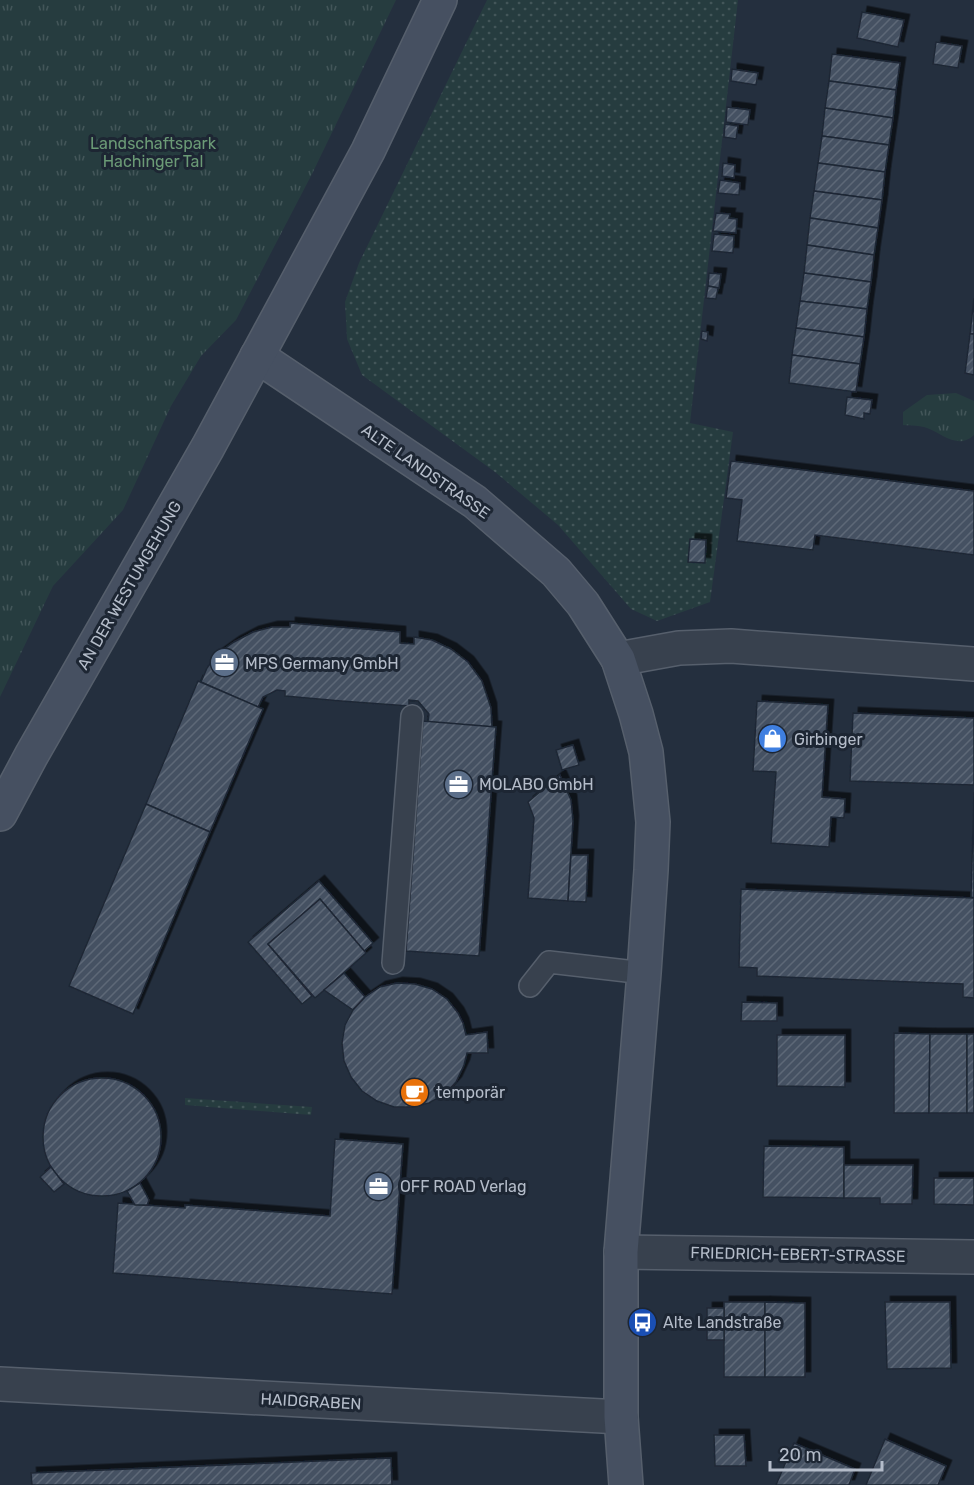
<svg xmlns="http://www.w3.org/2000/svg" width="974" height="1485" font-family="Rubik,sans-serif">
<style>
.grass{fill:url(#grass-dots)}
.park{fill:url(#park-tufts)}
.building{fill:url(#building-hatch);stroke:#1f2835;stroke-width:1.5;filter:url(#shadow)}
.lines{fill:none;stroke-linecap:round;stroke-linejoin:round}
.lane-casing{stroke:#565f6c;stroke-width:24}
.street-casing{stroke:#565f6c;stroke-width:36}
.secondary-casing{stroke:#565f6c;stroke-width:36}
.lane{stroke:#38414e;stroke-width:21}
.street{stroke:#38414e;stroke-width:33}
.secondary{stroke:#465061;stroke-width:33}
.labels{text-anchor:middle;stroke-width:6;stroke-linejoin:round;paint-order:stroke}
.park-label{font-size:16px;fill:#6b9a76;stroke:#1d2633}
.street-label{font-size:16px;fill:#b4bcc9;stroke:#1d2633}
.poi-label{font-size:16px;fill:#b4bcc9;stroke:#1d2633;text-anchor:start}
</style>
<defs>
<pattern id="grass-dots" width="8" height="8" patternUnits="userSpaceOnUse" patternTransform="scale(1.5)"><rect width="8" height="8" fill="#263c3f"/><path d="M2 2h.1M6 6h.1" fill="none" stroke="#435659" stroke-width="1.8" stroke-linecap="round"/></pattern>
<pattern id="park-tufts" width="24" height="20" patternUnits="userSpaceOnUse" patternTransform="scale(1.5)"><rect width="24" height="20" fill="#263c3f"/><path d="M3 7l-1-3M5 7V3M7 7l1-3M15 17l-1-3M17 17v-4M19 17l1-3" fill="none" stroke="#435659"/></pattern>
<pattern id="building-hatch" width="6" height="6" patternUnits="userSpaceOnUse" patternTransform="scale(1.5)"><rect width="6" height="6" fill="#455162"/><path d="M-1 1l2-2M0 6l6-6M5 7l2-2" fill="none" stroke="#5d6877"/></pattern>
<filter id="shadow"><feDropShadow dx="5.5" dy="-5.5" stdDeviation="0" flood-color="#0009"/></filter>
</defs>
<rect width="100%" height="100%" fill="#242f3e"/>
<g class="grass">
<polygon points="487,0 738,0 690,423 733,432 710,602 657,621 631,609 558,525 495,472 362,375 347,339 345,302 359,263"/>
<polygon points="185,1098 312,1107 311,1115 185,1105"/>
</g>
<g class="park">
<polygon points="0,0 396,0 312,174 236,320 201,356 171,406 123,510 53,586 0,697"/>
<path d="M956 393 974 401V435C958 450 943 434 927 428 919 425 911 426 903 425V412L927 395Z"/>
</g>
<g class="building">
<polygon points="862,12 904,20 898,47 857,38"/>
<polygon points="936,42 962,46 958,68 933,64"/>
<polygon points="832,54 900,63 896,90 829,81"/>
<polygon points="732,69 758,73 756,85 731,81"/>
<polygon points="829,81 896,90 893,118 825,108"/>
<polygon points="727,107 750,110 748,125 726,122"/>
<polygon points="825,108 893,118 889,145 822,136"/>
<polygon points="725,124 738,126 736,139 724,137"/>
<polygon points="822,136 889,145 885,172 818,163"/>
<polygon points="723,163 735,165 734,178 722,176"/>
<polygon points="818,163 885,172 882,200 814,191"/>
<polygon points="720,180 740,183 739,195 718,193"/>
<polygon points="814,191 882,200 878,228 810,218"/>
<polygon points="716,213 730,214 729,218 737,219 736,233 713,231"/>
<polygon points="810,218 878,228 874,255 807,245"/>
<polygon points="714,234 734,236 733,253 712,251"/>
<polygon points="807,245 874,255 871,282 804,273"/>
<polygon points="709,273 721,274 719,288 708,286"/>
<polygon points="804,273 871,282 867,309 800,301"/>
<polygon points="708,286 718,288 716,299 706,298"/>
<polygon points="974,298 974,334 970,334"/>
<polygon points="800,301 867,309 864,337 796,328"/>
<polygon points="796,328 864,337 860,364 792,355"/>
<polygon points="702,331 708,332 707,341 701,339"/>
<polygon points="970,334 974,334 974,375 965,373"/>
<polygon points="792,355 860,364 856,392 789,383"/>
<polygon points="847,397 872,400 870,414 864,413 864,419 845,415"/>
<polygon points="731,461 974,491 974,555 815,535 813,550 737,541 742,500 726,498"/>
<polygon points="690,539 706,540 705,563 688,562"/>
<polygon points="290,623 400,632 400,643 414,644 414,637 432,640 451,649 468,662 482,681 491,708 492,727 428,722 429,714 418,701 409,700 409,706 341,701 285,696 285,691 277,690 263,697 258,707 201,682 207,668 217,654 234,642 253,632 272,627 290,627"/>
<polygon points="198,681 263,709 210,832 146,804"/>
<polygon points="757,701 828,705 822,797 845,799 844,818 831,817 829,847 771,843 776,772 753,771"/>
<polygon points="853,713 974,718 974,785 850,781"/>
<polygon points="423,721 496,727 479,956 406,951"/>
<polygon points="573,745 579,765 562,770 556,750"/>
<polygon points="560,775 571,800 573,821 568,901 528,898 534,818 528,802"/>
<polygon points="974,792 974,898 971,897"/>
<polygon points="146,804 210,832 133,1014 69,986"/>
<polygon points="571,855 588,855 586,902 568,901"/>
<polygon points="319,881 373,943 364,951 320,899 268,944 312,996 302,1004 248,942"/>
<polygon points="741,889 974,898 974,998 963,997 963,984 757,976 757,968 739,967"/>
<polygon points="320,899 366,953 315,998 268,944"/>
<polygon points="344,973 365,997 353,1010 324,990"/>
<polygon points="397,983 415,984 432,989 447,999 458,1013 463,1023 466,1035 487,1032 488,1053 467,1053 464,1065 456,1082 445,1094 429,1103 412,1107 394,1107 377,1101 362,1091 351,1077 344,1061 342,1043 345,1025 353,1010 365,997 380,987"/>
<polygon points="742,1002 777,1003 777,1021 741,1021"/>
<polygon points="894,1033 930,1034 929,1113 894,1113"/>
<polygon points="930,1034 967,1034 967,1113 929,1113"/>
<rect x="967" y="1034" width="7" height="79"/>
<polygon points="777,1035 845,1035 845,1087 777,1086"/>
<circle cx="102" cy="1137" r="59"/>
<polygon points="335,1139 403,1144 392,1294 113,1273 118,1203 185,1208 185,1205 330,1216"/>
<polygon points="764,1146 844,1147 844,1198 763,1197"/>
<polygon points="844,1165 913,1165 912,1204 880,1204 880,1198 844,1198"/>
<polygon points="51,1167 64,1184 54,1192 40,1177"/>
<polygon points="934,1178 974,1178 974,1205 934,1204"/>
<polygon points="140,1183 149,1200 147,1205 135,1205 127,1191"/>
<rect x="724" y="1302" width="41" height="75"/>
<polygon points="765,1302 805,1303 805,1377 765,1377"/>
<polygon points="885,1302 950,1302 951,1368 887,1369"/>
<rect x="707" y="1308" width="17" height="32"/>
<polygon points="714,1435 744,1435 746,1466 715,1466"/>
<polygon points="885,1439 946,1466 938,1485 866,1485"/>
<polygon points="794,1443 855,1469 849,1485 776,1485"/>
<polygon points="391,1458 392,1485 32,1485 31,1473"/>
</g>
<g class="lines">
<defs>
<g id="lane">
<polyline points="393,963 412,716"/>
<polyline points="530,986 549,962 644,973"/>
</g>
<g id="street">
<polyline points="618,659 679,648 731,646 974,664"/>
<polyline points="621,1252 974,1257"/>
<polyline points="0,1384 621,1417"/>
</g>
<g id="secondary">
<polyline points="257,356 475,502 556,572 583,604 618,659 636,714 646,752 653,822 651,870 644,973 621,1252 621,1417 626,1485"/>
<polyline points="0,814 31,756 208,447 368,151 440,0"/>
</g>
</defs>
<use href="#lane" class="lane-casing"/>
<use href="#street" class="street-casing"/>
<use href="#secondary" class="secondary-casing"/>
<use href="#lane" class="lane"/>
<use href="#street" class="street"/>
<use href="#secondary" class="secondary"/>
</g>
<defs>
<symbol id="office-disc" viewBox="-11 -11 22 22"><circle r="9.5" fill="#5c6f8a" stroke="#1d2633"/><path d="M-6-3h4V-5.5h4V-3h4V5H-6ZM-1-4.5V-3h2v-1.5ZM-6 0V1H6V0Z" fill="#fff"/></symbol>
<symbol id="shop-disc" viewBox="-11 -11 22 22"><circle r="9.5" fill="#3f7fe0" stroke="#1d2633"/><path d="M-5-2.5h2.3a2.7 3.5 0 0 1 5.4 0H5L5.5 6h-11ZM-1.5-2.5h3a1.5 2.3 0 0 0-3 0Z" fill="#fff"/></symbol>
<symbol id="cafe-disc" viewBox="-11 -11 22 22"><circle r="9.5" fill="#e8710a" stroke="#1d2633"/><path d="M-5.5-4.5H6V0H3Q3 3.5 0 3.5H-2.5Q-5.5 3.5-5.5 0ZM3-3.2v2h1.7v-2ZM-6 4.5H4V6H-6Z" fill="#fff"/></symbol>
<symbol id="bus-disc" viewBox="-11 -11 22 22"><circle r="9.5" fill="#1a4fb4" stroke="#1d2633"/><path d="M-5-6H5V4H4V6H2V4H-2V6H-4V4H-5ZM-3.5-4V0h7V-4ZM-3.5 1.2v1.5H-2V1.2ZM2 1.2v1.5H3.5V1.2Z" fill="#fff"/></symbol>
</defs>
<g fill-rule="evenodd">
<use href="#office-disc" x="208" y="646" width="33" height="33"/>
<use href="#shop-disc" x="756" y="722" width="33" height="33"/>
<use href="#office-disc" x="442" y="768" width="33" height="33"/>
<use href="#cafe-disc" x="398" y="1076" width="33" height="33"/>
<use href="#office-disc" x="362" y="1170" width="33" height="33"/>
<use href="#bus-disc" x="626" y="1306" width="33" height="33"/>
</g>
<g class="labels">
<g class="park-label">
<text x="153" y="149">Landschaftspark<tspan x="153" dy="18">Hachinger Tal</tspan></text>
</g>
<g class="street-label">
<text transform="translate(426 471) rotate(35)" y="6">ALTE LANDSTRASSE</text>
<text transform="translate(129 585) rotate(-60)" y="6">AN DER WESTUMGEHUNG</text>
<text transform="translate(798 1254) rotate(1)" y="6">FRIEDRICH-EBERT-STRASSE</text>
<text transform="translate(311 1401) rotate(3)" y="6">HAIDGRABEN</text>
</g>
<g class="poi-label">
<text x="245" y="669">MPS Germany GmbH</text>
<text x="794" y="745">Girbinger</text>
<text x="479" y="790">MOLABO GmbH</text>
<text x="436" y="1098">temporär</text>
<text x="400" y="1192">OFF ROAD Verlag</text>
<text x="663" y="1328">Alte Landstraße</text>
</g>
</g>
<path d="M770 1461v9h112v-9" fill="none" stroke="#b4bcc9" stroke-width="3"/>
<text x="779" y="1461" font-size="18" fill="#b4bcc9" stroke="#1d2633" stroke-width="4.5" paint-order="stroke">20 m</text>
</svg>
